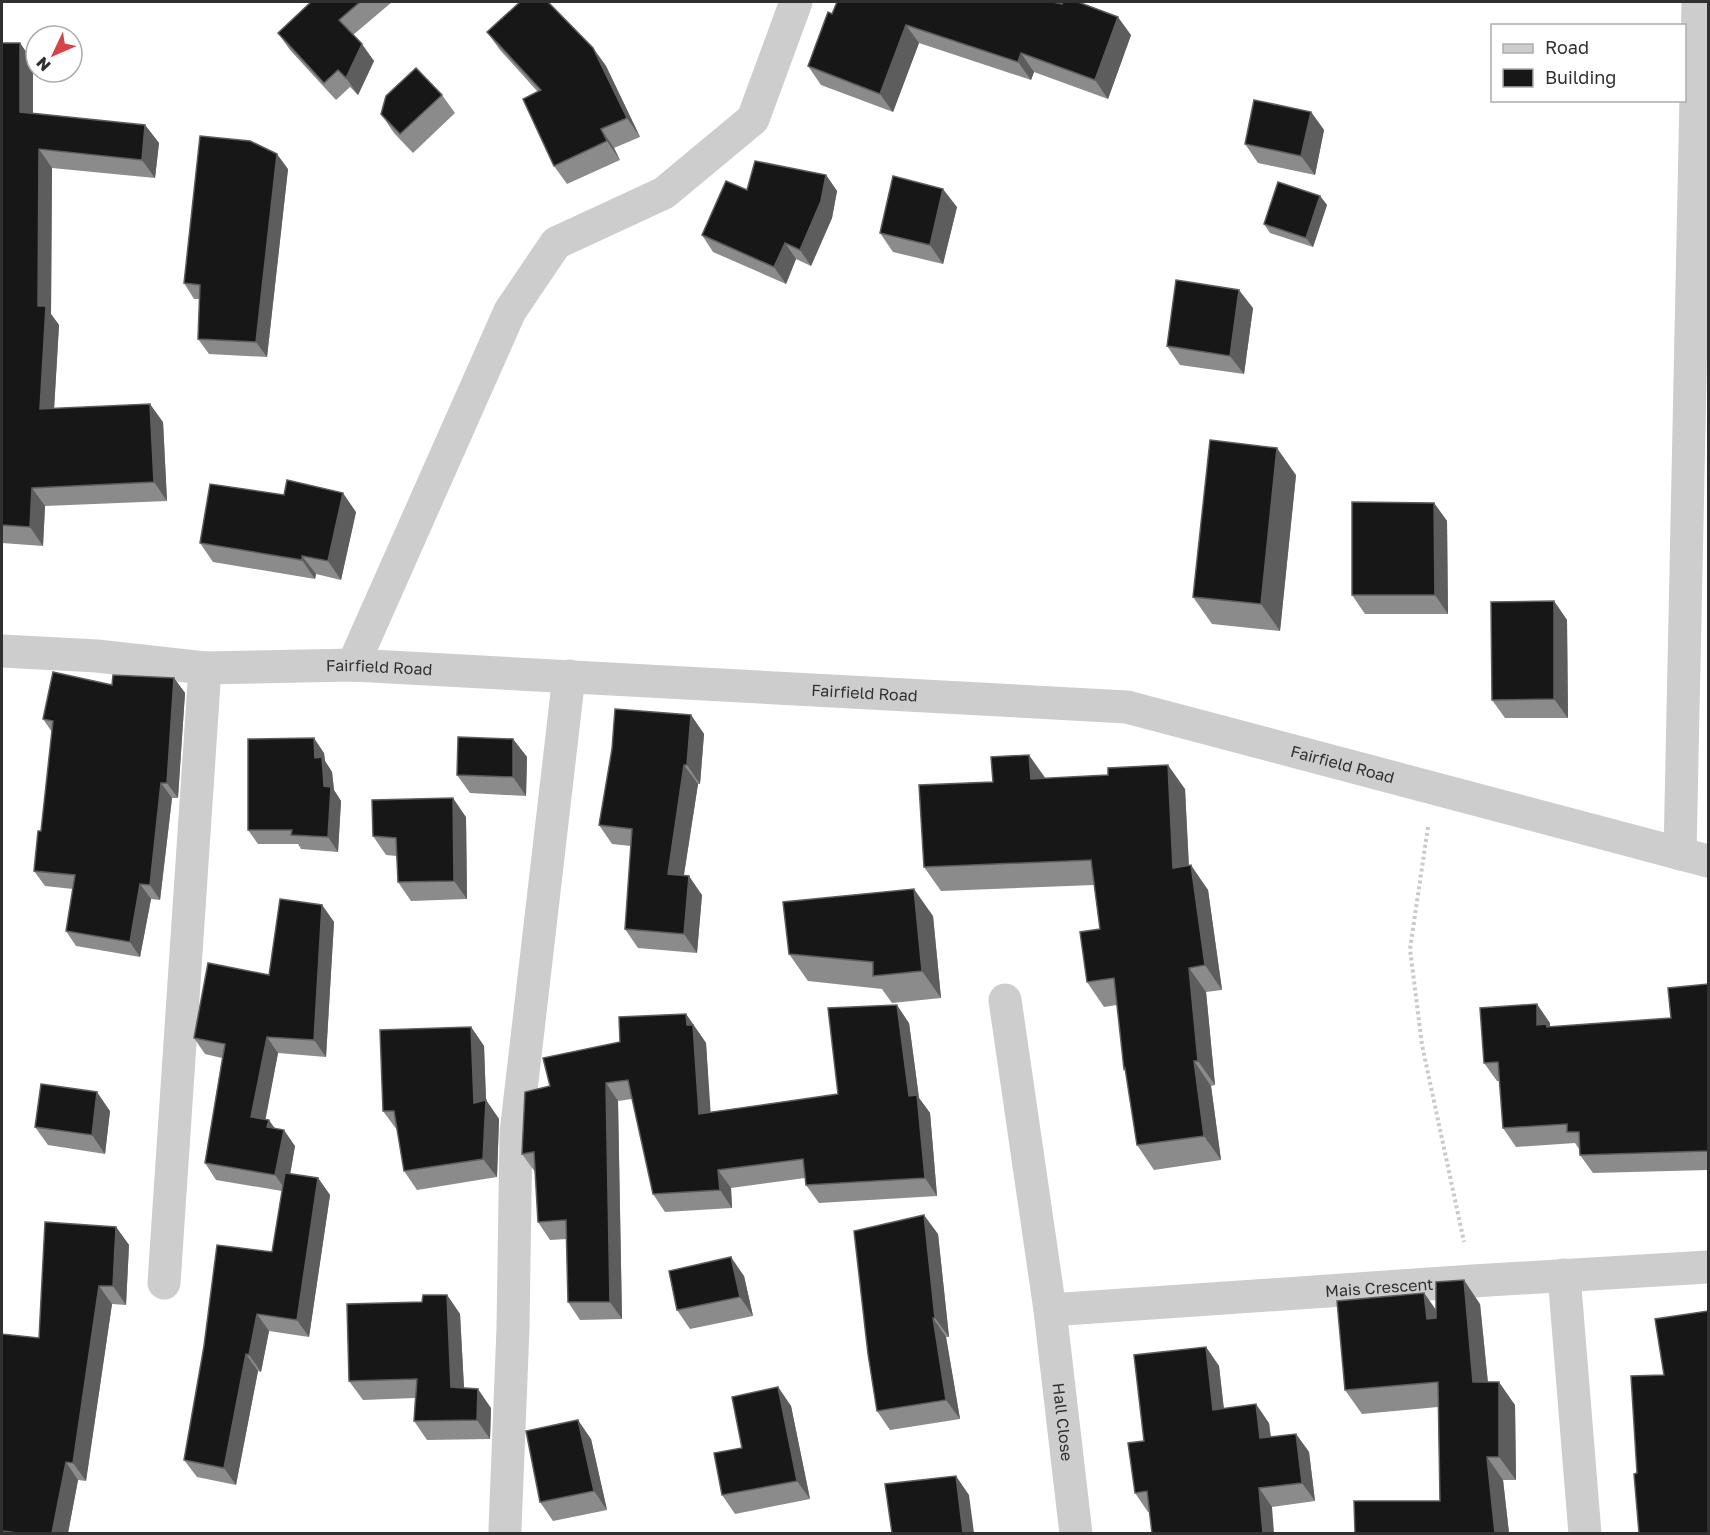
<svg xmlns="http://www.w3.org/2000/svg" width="1710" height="1535" font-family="'Golos Text',sans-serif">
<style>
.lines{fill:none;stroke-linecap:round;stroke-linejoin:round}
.path{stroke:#cacaca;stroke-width:4;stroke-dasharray:3 3;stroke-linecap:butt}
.street{stroke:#cdcdcd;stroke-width:33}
.wall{fill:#8b8b8b}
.shaded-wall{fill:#5d5d5d}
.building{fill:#171717;stroke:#5d5d5d;stroke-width:1.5}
.labels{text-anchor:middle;stroke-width:6;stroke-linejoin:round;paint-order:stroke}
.street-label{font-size:16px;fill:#303030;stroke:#fff}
</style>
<rect width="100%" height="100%" fill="#fff"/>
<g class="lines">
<polyline class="path" points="1428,827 1410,949 1422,1045 1464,1242"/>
<g class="street">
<path id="s1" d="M2 651 97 656 205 668 353 665 1127 707 1708 861"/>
<polyline points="353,665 510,311 556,243 664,193 753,119 796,2"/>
<polyline points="1680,854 1698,2"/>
<path id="s2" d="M1005 1000 1050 1310 1076 1534"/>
<polyline points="1564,1275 1585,1534"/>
<polyline points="164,1283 205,668"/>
<path id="s3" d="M1050 1310 1473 1281 1708 1267"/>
<polyline points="505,1529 513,1328 516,1133 569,676"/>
</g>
</g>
<g class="wall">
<polygon points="311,2 392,2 353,35 374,61 358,95 350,87 336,100 290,50 278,33"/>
<polygon points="832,14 1131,35 1108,99 1034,72 1031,80 919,43 893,112 821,85 808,66"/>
<polygon points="487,32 593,48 606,66 640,137 614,148 620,160 567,184 554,166 538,92 500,50"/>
<polygon points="2,43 20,43 33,62 33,113 145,125 159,143 155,178 52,168 51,314 59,325 54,408 163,422 167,501 45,506 43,546 2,543"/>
<polygon points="442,95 455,113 413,153 394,133 381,114"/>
<polygon points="1311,112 1324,130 1315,175 1258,163 1245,144"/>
<polygon points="288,169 267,357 209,354 198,339 200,299 194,299 184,283"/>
<polygon points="826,175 837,191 832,218 811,266 796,259 786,284 713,252 702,235 747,190"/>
<polygon points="1320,196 1327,205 1313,247 1270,233 1264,224"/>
<polygon points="957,207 943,264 893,252 880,233"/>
<polygon points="1253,308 1244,374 1180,365 1167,346"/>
<polygon points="1296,475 1280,631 1212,624 1193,597"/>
<polygon points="1434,503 1447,521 1448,614 1365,614 1352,595"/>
<polygon points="356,512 341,580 316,574 315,579 213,562 200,543"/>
<polygon points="1554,601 1567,620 1568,718 1505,718 1492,700"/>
<polygon points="174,678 185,693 178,798 172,798 160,900 151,899 140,957 76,946 66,931 73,889 45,886 34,871 41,831 52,732 43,719 112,685"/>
<polygon points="691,715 704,734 700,784 698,784 684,875 702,895 697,953 638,948 625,929 631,846 612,844 599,825"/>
<polygon points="513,739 527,757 526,796 470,793 457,775"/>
<polygon points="324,753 325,761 332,772 334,790 341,801 338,852 301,849 298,844 258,844 248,830"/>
<polygon points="1045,778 1185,789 1189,865 1208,890 1222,990 1206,992 1215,1085 1211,1086 1221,1160 1154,1170 1137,1145 1126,1072 1124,1069 1117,1005 1104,1007 1087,982 1100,929 1094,885 941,891 924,867 993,782"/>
<polygon points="466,817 467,899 411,901 398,882 397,856 386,855 373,836"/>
<polygon points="322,905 334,922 326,1057 278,1053 265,1119 295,1146 290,1174 318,1178 330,1195 309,1337 269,1331 261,1372 258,1371 236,1485 197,1477 184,1460 272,1252 282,1191 216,1180 205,1163 222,1058 205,1054 194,1038 269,975"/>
<polygon points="933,916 941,998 892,1003 882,989 808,981 789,954"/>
<polygon points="1708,984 1708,1170 1593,1173 1580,1155 1579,1149 1575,1143 1516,1147 1503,1128 1500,1081 1497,1081 1484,1063 1550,1023 1550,1027 1671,1018"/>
<polygon points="686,1014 706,1043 710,1112 838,1094 909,1023 919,1098 930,1113 937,1196 819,1203 806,1185 805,1178 731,1188 732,1208 665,1212 653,1194 632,1099 618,1101 622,1319 580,1320 568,1302 567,1239 550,1240 538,1222 535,1172 522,1154 550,1086 620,1042"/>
<polygon points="471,1027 484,1046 486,1100 499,1119 497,1177 417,1190 404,1171 397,1130 383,1111"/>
<polygon points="110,1111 105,1154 48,1145 35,1127"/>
<polygon points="116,1227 129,1245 126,1305 112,1304 86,1481 78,1480 68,1533 2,1533 2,1334 39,1338"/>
<polygon points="938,1234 949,1337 946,1337 960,1419 890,1430 877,1411"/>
<polygon points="744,1276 753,1316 690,1329 677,1310"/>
<polygon points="1424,1293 1436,1310 1480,1304 1488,1382 1515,1405 1516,1480 1503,1480 1509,1533 1355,1533 1440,1501 1438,1407 1362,1414 1345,1390"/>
<polygon points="447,1295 460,1314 464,1388 491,1408 490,1439 427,1440 414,1421 415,1398 363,1400 349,1381 422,1302"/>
<polygon points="1206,1347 1219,1366 1224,1409 1269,1423 1271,1437 1296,1434 1309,1452 1315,1501 1272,1507 1148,1512 1135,1493 1144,1441"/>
<polygon points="778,1387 791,1406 810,1499 735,1514 722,1495 742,1448"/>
<polygon points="591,1439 607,1510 553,1521 540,1502"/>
</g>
<g class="shaded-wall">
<polygon points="1118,17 1131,35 1108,99 1095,80"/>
<polygon points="906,25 919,43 893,112 880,94"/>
<polygon points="20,43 33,62 33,130 20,112"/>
<polygon points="362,44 374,61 358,95 346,78"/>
<polygon points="593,48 606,66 640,137 627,118"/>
<polygon points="1021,53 1034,72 1031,80 1018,62"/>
<polygon points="1311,112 1324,130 1315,175 1301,156"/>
<polygon points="145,125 159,143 155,178 142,160"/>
<polygon points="601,129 614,148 620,160 607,141"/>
<polygon points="39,149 52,168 51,314 59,325 53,428 40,409 38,306"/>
<polygon points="277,154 288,169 267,357 256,342"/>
<polygon points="826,175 837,191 832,218 811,266 800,250"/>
<polygon points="943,189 957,207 943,264 930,245"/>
<polygon points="1320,196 1327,205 1313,247 1306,238"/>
<polygon points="785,243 796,259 786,284 774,267"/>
<polygon points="1239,290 1253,308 1244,374 1230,356"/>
<polygon points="150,404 163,422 167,501 154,482"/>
<polygon points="1277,448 1296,475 1280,631 1261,604"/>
<polygon points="32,488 45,506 43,546 30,527"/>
<polygon points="343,493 356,512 341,580 328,561"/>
<polygon points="1434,503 1447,521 1448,614 1435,595"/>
<polygon points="302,556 316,574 315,579 302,560"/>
<polygon points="1554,601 1567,620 1568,718 1554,699"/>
<polygon points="174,678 185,693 178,798 167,783"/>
<polygon points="691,715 704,734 700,784 687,765"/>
<polygon points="314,738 324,753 325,761 332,772 334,790 341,801 338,852 328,837 315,758"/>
<polygon points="513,739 527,757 526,796 513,777"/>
<polygon points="1029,755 1046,779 1031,779"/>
<polygon points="684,765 698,784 681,893 668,874"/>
<polygon points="1168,765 1185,789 1190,892 1173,868"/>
<polygon points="161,783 172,798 160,900 150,885"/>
<polygon points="453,798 466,817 467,899 454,881"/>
<polygon points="1191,865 1208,890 1222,990 1205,965"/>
<polygon points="689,876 702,895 697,953 684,934"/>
<polygon points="140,884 151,899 140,957 130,942"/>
<polygon points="914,889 933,916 941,998 922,971"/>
<polygon points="322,905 334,922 326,1057 314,1040"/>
<polygon points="1189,968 1206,992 1215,1085 1198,1061"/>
<polygon points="1537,1004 1550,1023 1550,1029 1537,1025"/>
<polygon points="897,1005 909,1023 919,1098 930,1113 937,1196 925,1178 909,1096"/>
<polygon points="686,1014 706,1043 712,1132 699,1114"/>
<polygon points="471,1027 484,1046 486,1100 499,1119 497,1177 483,1159 474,1103"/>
<polygon points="267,1037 278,1053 263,1133 251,1117"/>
<polygon points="1194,1061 1211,1086 1221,1160 1204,1136"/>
<polygon points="606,1083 618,1101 622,1319 610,1302"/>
<polygon points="97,1092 110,1111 105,1154 92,1135"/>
<polygon points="269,1120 280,1136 267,1127"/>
<polygon points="284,1130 295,1146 287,1192 275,1175"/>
<polygon points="718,1170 731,1188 732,1208 720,1190"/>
<polygon points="318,1178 330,1195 309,1337 297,1320"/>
<polygon points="924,1215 938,1234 949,1337 935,1318"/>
<polygon points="116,1227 129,1245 126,1305 113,1286"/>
<polygon points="731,1257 744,1276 753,1316 740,1297"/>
<polygon points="1464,1280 1480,1304 1490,1405 1473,1382"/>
<polygon points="99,1286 112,1304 86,1481 73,1463"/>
<polygon points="1424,1293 1440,1316 1443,1342 1427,1319"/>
<polygon points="447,1295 460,1314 465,1406 451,1387"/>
<polygon points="257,1314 269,1331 261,1372 249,1355"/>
<polygon points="933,1318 946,1337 960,1419 946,1400"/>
<polygon points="1206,1347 1219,1366 1226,1429 1213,1410"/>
<polygon points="246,1354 258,1371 236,1485 224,1468"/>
<polygon points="1499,1382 1515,1405 1516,1480 1499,1457"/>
<polygon points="778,1387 791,1406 810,1499 797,1481"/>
<polygon points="478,1389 491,1408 490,1439 477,1420"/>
<polygon points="1256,1404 1269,1423 1273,1457 1260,1438"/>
<polygon points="578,1420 591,1439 607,1510 594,1491"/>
<polygon points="1296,1434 1309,1452 1315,1501 1302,1483"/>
<polygon points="1487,1457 1503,1480 1509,1533 1495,1533"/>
<polygon points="66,1462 78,1480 68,1533 52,1533"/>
<polygon points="956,1476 969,1495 974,1533 963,1533"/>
<polygon points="1259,1488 1272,1507 1274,1533 1263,1533"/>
</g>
<g class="building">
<polygon points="311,2 360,2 339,20 362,44 346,78 338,70 324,83 278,33"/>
<polygon points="520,2 548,2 593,48 627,118 601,129 607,141 554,166 523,99 541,90 487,32"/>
<polygon points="837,2 1053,2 1062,4 1063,2 1078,2 1118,17 1095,80 1021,53 1018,62 906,25 880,94 808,66 828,12 832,14"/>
<polygon points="2,43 20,43 20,112 145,125 142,160 39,149 38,306 46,306 40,409 150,404 154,482 32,488 30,527 2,525"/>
<polygon points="416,68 442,95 400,134 381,114 386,96"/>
<polygon points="1254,100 1311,112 1301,156 1245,144"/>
<polygon points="200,136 250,141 277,154 256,342 198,339 200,285 184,283"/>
<polygon points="755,161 826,175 821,201 800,250 785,243 774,267 702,235 726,181 747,190"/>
<polygon points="893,176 943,189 930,245 880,233"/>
<polygon points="1278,182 1320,196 1306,238 1264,224"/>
<polygon points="1176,280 1239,290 1230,356 1167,346"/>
<polygon points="1210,440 1277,448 1261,604 1193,597"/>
<polygon points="287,480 343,493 328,561 302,556 302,560 200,543 210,484 284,495"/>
<polygon points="1352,502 1434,503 1435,595 1352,595"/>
<polygon points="1554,601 1554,699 1492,700 1491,602"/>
<polygon points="53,672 112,685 113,675 174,678 167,783 161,783 150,885 140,884 130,942 66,931 75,875 34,871 38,831 41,831 53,721 43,719"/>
<polygon points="615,709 691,715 687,765 684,765 668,874 689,876 684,934 625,929 632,829 599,825 612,749"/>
<polygon points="458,737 513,739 513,777 457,775"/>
<polygon points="314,738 315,758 322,757 324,786 331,787 328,837 291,835 292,830 248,830 248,739"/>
<polygon points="1029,755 1031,779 1108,775 1108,768 1168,765 1173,868 1191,865 1205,965 1189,968 1198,1061 1194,1061 1204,1136 1137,1145 1125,1068 1124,1069 1114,978 1087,982 1080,932 1100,929 1091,860 924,867 919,785 993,782 991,757"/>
<polygon points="453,798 454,881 398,882 396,838 373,836 372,800"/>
<polygon points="914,889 922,971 873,976 873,962 789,954 783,902"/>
<polygon points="280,899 322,905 314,1040 267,1037 251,1117 269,1120 267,1127 284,1130 275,1175 205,1163 225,1044 194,1038 208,963 269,975"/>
<polygon points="1708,984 1708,1151 1580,1155 1579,1132 1567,1132 1567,1124 1503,1128 1498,1062 1484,1063 1480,1008 1537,1004 1537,1025 1546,1024 1547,1027 1671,1018 1668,988"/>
<polygon points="897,1005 909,1096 917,1095 925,1178 806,1185 803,1159 718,1170 720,1190 653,1194 628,1080 606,1083 610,1302 568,1302 566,1220 538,1222 534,1152 522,1154 525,1092 550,1086 543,1058 620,1042 619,1017 686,1014 687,1025 693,1025 699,1114 838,1094 828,1008"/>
<polygon points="471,1027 474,1103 486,1100 483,1159 404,1171 394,1111 383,1111 380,1030"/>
<polygon points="41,1084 97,1092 92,1135 35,1127"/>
<polygon points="285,1173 318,1178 297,1320 257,1314 249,1355 246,1354 224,1468 184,1460 204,1346 217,1245 272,1252"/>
<polygon points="924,1215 935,1318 933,1318 946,1400 877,1411 868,1354 854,1231"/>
<polygon points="45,1222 116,1227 113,1286 99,1286 73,1463 66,1462 52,1533 18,1533 2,1531 2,1334 39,1338"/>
<polygon points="731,1257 740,1297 677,1310 669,1271"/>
<polygon points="1464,1280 1473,1382 1499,1382 1499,1457 1487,1457 1495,1533 1355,1533 1354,1501 1440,1501 1438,1382 1345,1390 1337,1301 1424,1293 1427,1319 1436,1318 1436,1282"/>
<polygon points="423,1295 447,1295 451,1387 478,1389 477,1420 414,1421 417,1379 349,1381 347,1304 422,1302"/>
<polygon points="1708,1311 1708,1533 1639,1533 1634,1474 1637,1473 1631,1376 1664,1375 1655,1319"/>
<polygon points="1206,1347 1213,1410 1256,1404 1260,1438 1296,1434 1302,1483 1259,1488 1263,1533 1152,1533 1147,1491 1135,1493 1128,1443 1144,1441 1134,1355"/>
<polygon points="778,1387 797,1481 722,1495 714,1453 742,1448 732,1397"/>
<polygon points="578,1420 594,1491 540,1502 526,1431"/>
<polygon points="956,1476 963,1533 892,1533 885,1484"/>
</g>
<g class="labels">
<g class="street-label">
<text dy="6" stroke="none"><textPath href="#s1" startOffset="378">Fairfield Road</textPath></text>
<text dy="6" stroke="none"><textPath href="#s1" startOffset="864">Fairfield Road</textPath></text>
<text dy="6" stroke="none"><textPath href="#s1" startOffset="1350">Fairfield Road</textPath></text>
<text dy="6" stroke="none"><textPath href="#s3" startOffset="330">Mais Crescent</textPath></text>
<text dy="6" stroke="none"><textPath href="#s2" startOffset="426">Hall Close</textPath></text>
</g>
</g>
<rect width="1710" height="1535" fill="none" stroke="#303030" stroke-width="6"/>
<rect x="1491" y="24" width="195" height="78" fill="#ffffff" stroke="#acacac" stroke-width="1.5"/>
<rect x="1503" y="44" width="30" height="9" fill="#cdcdcd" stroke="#acacac" stroke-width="1.5"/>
<text x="1545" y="54" font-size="18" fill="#303030">Road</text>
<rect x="1503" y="69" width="30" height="18" fill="#171717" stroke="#acacac" stroke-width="1.5"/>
<text x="1545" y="84" font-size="18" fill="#303030">Building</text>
<g transform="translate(54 54) rotate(226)"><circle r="28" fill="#ffffff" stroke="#acacac" stroke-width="1.5"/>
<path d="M0-4.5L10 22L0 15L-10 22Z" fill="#d64448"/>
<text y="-9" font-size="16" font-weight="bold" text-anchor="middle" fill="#303030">N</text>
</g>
</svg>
